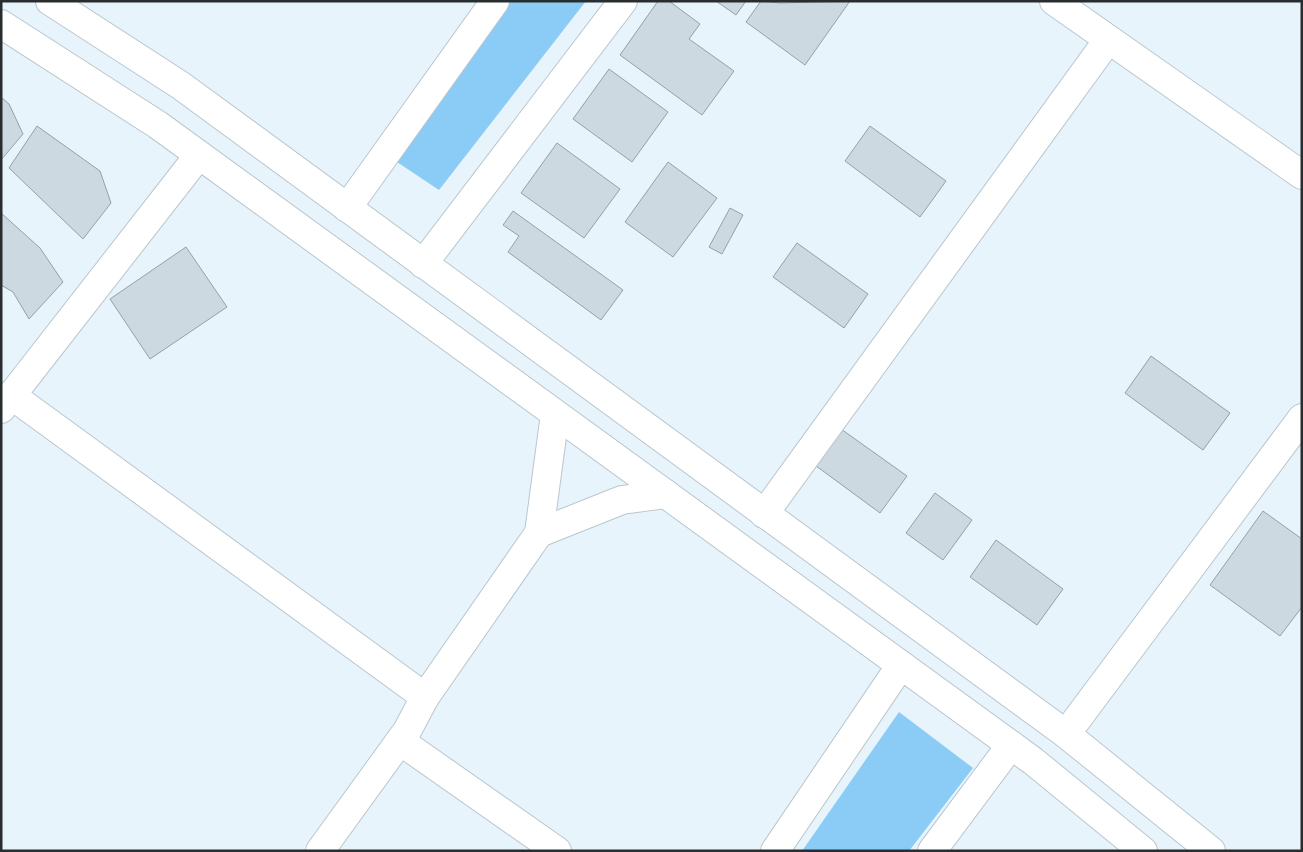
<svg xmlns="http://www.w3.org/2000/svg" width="1303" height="852" font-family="'DejaVu Sans',sans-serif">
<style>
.green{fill:#8accf6}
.building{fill:#cdd9e1;stroke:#95a0a8}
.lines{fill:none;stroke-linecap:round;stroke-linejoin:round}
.minor-casing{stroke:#bac6ce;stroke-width:30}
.secondary-casing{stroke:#bac6ce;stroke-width:30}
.minor{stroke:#fff;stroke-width:28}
.secondary{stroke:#fff;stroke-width:28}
</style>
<rect width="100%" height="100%" fill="#e7f4fc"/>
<g class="green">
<polygon points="507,1 586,1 439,190 391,158"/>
<polygon points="899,712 973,768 909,851 802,851"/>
</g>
<g class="building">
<polygon points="658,1 669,1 700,24 689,39 734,71 702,115 620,55"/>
<polygon points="716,1 746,1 736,15"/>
<polygon points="761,1 780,3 850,1 805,65 746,22"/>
<polygon points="609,69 668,112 632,162 573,119"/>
<polygon points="1,97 9,104 23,134 1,160"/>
<polygon points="37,126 100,171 111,203 83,239 9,168"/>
<polygon points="870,126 946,181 920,217 845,161"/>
<polygon points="557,143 620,189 584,238 521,193"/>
<polygon points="668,162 717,198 673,257 625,222"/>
<polygon points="730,208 743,215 722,254 709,247"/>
<polygon points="513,211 623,290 601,320 508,252 519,236 503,225"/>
<polygon points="1,213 40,248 63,282 29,319 13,292 1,285"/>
<polygon points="797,243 868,294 844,328 773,277"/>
<polygon points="186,247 227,307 150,359 110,299"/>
<polygon points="1151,356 1230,413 1203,450 1125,393"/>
<polygon points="834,424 907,476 880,513 808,460"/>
<polygon points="935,493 972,520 943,560 906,533"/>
<polygon points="1263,511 1302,539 1302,607 1280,636 1210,585"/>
<polygon points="996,540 1063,589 1037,625 970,577"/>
</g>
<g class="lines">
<defs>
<g id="minor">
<polyline points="1054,1 1302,175"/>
<polyline points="347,208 495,1"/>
<polyline points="423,264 623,1"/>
<polyline points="11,395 425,697"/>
<polyline points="1,409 199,155"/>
<polyline points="764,514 1108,40"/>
<polyline points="539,533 622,500 666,494"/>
<polyline points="1066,734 1302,418"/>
<polyline points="400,741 557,851"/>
<polyline points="320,851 407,731 425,697 539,533 555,414"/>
<polyline points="775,851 901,665"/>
<polyline points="932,851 1011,745"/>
</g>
<g id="secondary">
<polyline points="50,1 180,85 1066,734 1211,851"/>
<polyline points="1,24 158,125 1033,761 1143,851"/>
</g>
</defs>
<use href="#minor" class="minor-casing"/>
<use href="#secondary" class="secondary-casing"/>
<use href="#minor" class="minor"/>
<use href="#secondary" class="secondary"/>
</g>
<rect width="1303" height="852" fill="none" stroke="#282d30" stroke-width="5"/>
</svg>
